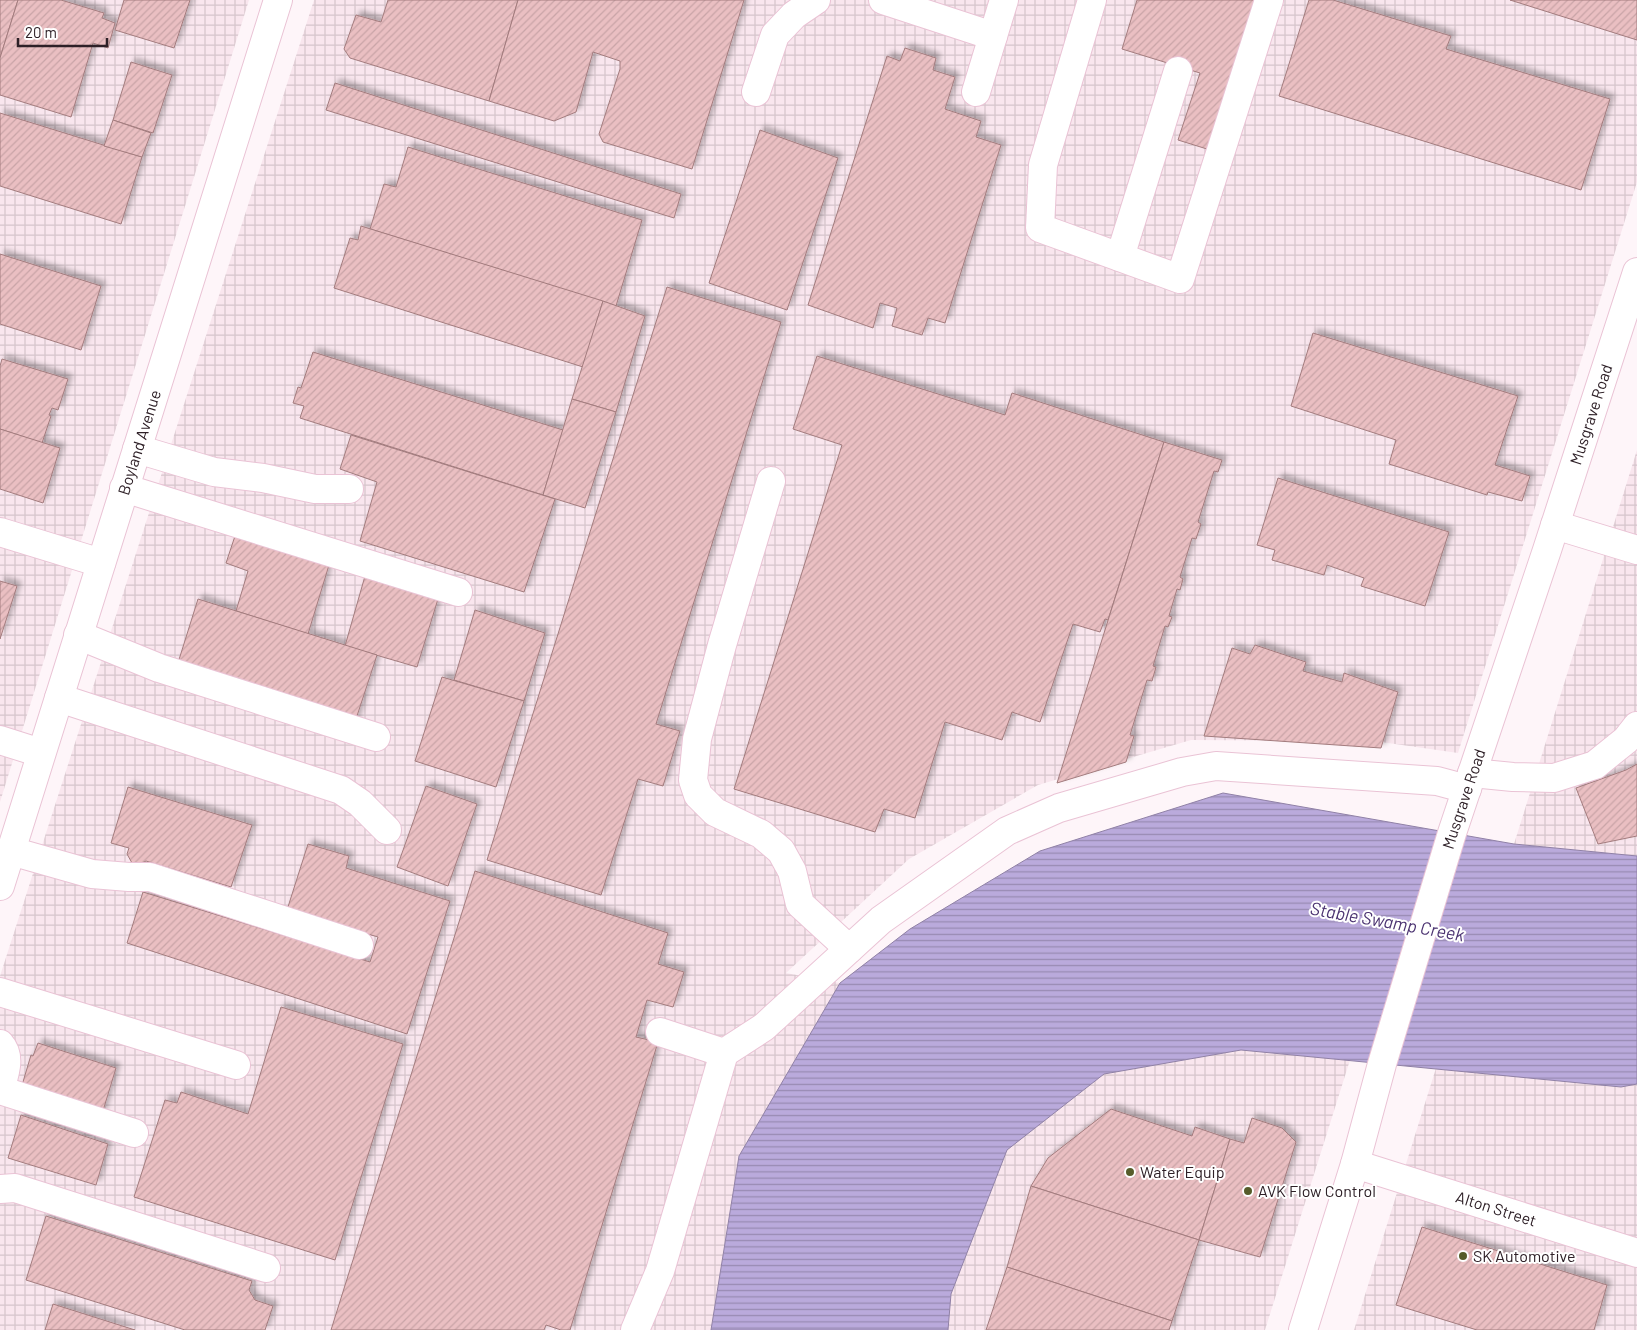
<svg xmlns="http://www.w3.org/2000/svg" width="1637" height="1330" font-family="Barlow,sans-serif">
<style>
.industrial{fill:url(#industrial-grid)}
.water{fill:url(#water-rules);stroke:#9081a6}
.building{fill:url(#building-hatch);stroke:#a37c7e;filter:url(#shadow)}
.lines{fill:none;stroke-linecap:round;stroke-linejoin:round}
.minor-casing{stroke:#eac3d5;stroke-width:30}
.minor{stroke:#fff;stroke-width:28}
.poi-dot{fill:#565c2a;stroke:#fff;stroke-width:2}
.labels{text-anchor:middle;stroke-width:4;stroke-linejoin:round;paint-order:stroke}
.street-label{font-size:16px;fill:#2e2027;stroke:#fff}
.poi-label{font-size:16px;fill:#2e2027;stroke:#fff;text-anchor:start}
.water-label{font-size:18px;font-style:italic;fill:#4c3472;stroke:#fff}
</style>
<defs>
<pattern id="industrial-grid" width="8" height="8" patternUnits="userSpaceOnUse" patternTransform="scale(1.25)"><rect width="8" height="8" fill="#f9e6ee"/><path d="M0 4h8M4 0v8" fill="none" stroke="#d6c5cc"/></pattern>
<pattern id="water-rules" width="6" height="5" patternUnits="userSpaceOnUse" patternTransform="scale(1.25)"><rect width="6" height="5" fill="#baaadc"/><path d="M0 2.5h6" fill="none" stroke="#988ab2"/></pattern>
<pattern id="building-hatch" width="6" height="6" patternUnits="userSpaceOnUse" patternTransform="scale(1.25)"><rect width="6" height="6" fill="#eabfc2"/><path d="M-1 1l2-2M0 6l6-6M5 7l2-2" fill="none" stroke="#c9a4a7"/></pattern>
<filter id="shadow"><feDropShadow dx="4.5" dy="-4.5" stdDeviation="2.5" flood-color="#0004"/></filter>
</defs>
<rect width="100%" height="100%" fill="#fef5f9"/>
<g class="industrial">
<polygon points="0,0 249,0 0,802"/>
<polygon points="314,0 1637,0 1637,182 1458,753 1374,741 1191,740 1038,785 909,859 786,973 840,983 739,1156 711,1330 0,1330 0,976"/>
<polygon points="1637,450 1637,856 1514,844"/>
<polygon points="1241,1050 1350,1060 1265,1330 948,1330 951,1294 1007,1150 1104,1074"/>
<polygon points="1436,1068 1621,1087 1637,1084 1637,1330 1354,1330"/>
</g>
<polygon class="water" points="1223,793 1514,844 1637,856 1637,1084 1621,1087 1241,1050 1104,1074 1007,1150 951,1294 948,1330 711,1330 739,1156 840,983 910,929 1040,851"/>
<g class="building">
<polygon points="0,0 18,0 0,58"/>
<polygon points="18,0 61,0 104,13 102,18 115,23 108,48 93,43 71,117 0,95 0,58"/>
<polygon points="124,0 190,0 174,48 115,30"/>
<polygon points="388,0 518,0 489,101 350,58 344,49 356,15 381,22"/>
<polygon points="518,0 744,0 692,169 603,142 599,134 620,69 620,61 593,52 576,112 554,121 489,101"/>
<polygon points="1137,0 1255,0 1207,149 1178,140 1200,73 1122,49"/>
<polygon points="1309,0 1333,0 1451,36 1446,49 1610,99 1581,190 1279,96"/>
<polygon points="1510,0 1637,0 1637,40"/>
<polygon points="905,48 936,58 933,70 955,77 945,109 981,121 976,137 1001,145 945,323 928,318 922,335 892,326 897,308 880,303 873,328 808,305 887,56 900,61"/>
<polygon points="131,62 172,75 153,133 113,120"/>
<polygon points="335,83 681,194 674,218 326,110"/>
<polygon points="0,113 142,157 121,224 0,186"/>
<polygon points="113,120 151,133 142,157 104,146"/>
<polygon points="760,130 838,158 787,310 709,283"/>
<polygon points="408,147 642,220 616,306 370,229 384,184 396,187"/>
<polygon points="361,226 603,301 583,367 334,288 350,238 358,240"/>
<polygon points="0,254 101,286 81,350 0,324"/>
<polygon points="667,287 781,322 656,724 680,731 663,786 638,779 601,895 487,860"/>
<polygon points="603,301 645,316 616,412 572,399"/>
<polygon points="1313,333 1518,396 1495,465 1530,476 1522,501 1488,492 1487,495 1389,464 1396,440 1291,406"/>
<polygon points="313,352 563,430 543,495 300,418 304,406 293,403 298,387 301,388"/>
<polygon points="817,356 1005,415 1012,393 1164,442 1108,620 1105,619 1100,632 1073,624 1040,722 1012,712 1002,740 945,722 915,818 884,809 875,832 734,789 842,445 793,429"/>
<polygon points="2,359 68,379 58,410 52,408 49,415 51,416 42,443 0,429 0,366"/>
<polygon points="572,399 616,412 585,508 543,495"/>
<polygon points="0,429 60,448 43,503 0,489"/>
<polygon points="351,435 555,499 524,592 360,541 377,482 340,469"/>
<polygon points="1164,442 1222,460 1218,472 1214,471 1198,522 1201,524 1196,539 1192,538 1180,577 1183,579 1180,590 1177,589 1169,616 1172,617 1168,627 1165,626 1153,666 1156,667 1152,681 1147,680 1130,735 1134,736 1126,762 1057,783"/>
<polygon points="1278,478 1449,532 1425,606 1361,586 1364,578 1327,565 1324,575 1272,560 1275,550 1257,545"/>
<polygon points="235,536 329,565 308,634 236,611 248,571 226,563"/>
<polygon points="365,576 438,599 417,667 345,646"/>
<polygon points="0,581 17,586 0,639"/>
<polygon points="198,599 377,655 355,722 177,666"/>
<polygon points="475,610 545,633 524,701 454,680"/>
<polygon points="1255,645 1306,662 1303,671 1342,682 1344,673 1398,692 1381,748 1204,736 1232,648 1250,654"/>
<polygon points="442,677 524,701 496,787 415,761"/>
<polygon points="1637,764 1637,836 1598,844 1576,788 1626,770"/>
<polygon points="426,786 477,804 448,886 397,867"/>
<polygon points="128,787 252,825 231,887 146,861 140,864 132,863 127,854 129,848 111,843"/>
<polygon points="308,844 349,856 346,868 450,901 407,1034 127,943 143,892 370,962 378,937 287,910"/>
<polygon points="475,871 668,933 658,964 684,972 673,1007 647,1000 636,1037 658,1042 570,1330 561,1330 546,1325 544,1330 331,1330"/>
<polygon points="281,1007 403,1044 335,1260 134,1197 165,1100 177,1103 181,1092 248,1114"/>
<polygon points="38,1043 116,1068 102,1114 20,1092 31,1055 33,1056"/>
<polygon points="1111,1109 1192,1136 1195,1127 1230,1139 1199,1240 1031,1186 1048,1158"/>
<polygon points="21,1115 108,1144 96,1185 8,1158"/>
<polygon points="1252,1118 1282,1128 1296,1142 1260,1257 1199,1240 1230,1139 1244,1143"/>
<polygon points="1031,1186 1199,1240 1172,1321 1007,1267"/>
<polygon points="46,1216 252,1281 249,1290 255,1300 273,1306 265,1330 185,1330 26,1280"/>
<polygon points="1422,1227 1607,1285 1594,1330 1477,1330 1396,1305"/>
<polygon points="1007,1267 1172,1321 1169,1330 986,1330"/>
<polygon points="53,1304 135,1330 45,1330"/>
</g>
<g class="lines">
<defs>
<g id="minor">
<polyline points="883,0 993,36"/>
<polyline points="1092,0 1043,165 1040,228 1180,279 1269,0"/>
<polyline points="756,92 775,35 794,15 816,0"/>
<polyline points="976,92 1004,0"/>
<polyline points="1120,257 1178,71"/>
<polyline points="137,449 214,472 263,478 315,489 349,489"/>
<polyline points="771,481 722,645 697,739 693,780 698,795 715,812 761,834 781,851 792,871 800,904 849,949"/>
<polyline points="124,488 458,592"/>
<polyline points="1555,525 1637,550"/>
<polyline points="0,532 101,563"/>
<polyline points="78,635 159,668 376,737"/>
<polyline points="59,698 341,790 360,803 387,830"/>
<polyline points="0,740 41,753"/>
<polyline points="1472,773 1513,777 1554,778 1595,765 1626,740 1637,726"/>
<polyline points="11,851 92,874 129,877 150,877 359,945"/>
<path id="s1" d="M0 886 278 0"/>
<polyline points="0,992 236,1065"/>
<polyline points="660,1032 724,1053 764,1027 881,920 1007,831 1059,808 1182,772 1216,766 1437,781 1467,789"/>
<path d="M0 1044C12 1057 4 1075 0 1090"/>
<polyline points="0,1090 134,1133"/>
<path id="s2" d="M1355 1164 1637 1253"/>
<polyline points="0,1189 15,1188 266,1268"/>
<polyline points="635,1330 660,1271 724,1053"/>
<path id="s3" d="M1303 1330 1355 1164 1382 1064 1452 833 1547 550 1637 272"/>
</g>
</defs>
<use href="#minor" class="minor-casing"/>
<use href="#minor" class="minor"/>
</g>
<g class="poi-dot">
<circle cx="1130" cy="1172" r="5"/>
<circle cx="1248" cy="1191" r="5"/>
<circle cx="1463" cy="1256" r="5"/>
</g>
<g class="labels">
<g class="street-label">
<text dy="6" stroke="none"><textPath href="#s3" startOffset="960">Musgrave Road</textPath></text>
<text dy="6" stroke="none"><textPath href="#s1" startOffset="465">Boyland Avenue</textPath></text>
<text dy="6" stroke="none"><textPath href="#s3" startOffset="555">Musgrave Road</textPath></text>
<text dy="6" stroke="none"><textPath href="#s2" startOffset="148">Alton Street</textPath></text>
</g>
<g class="poi-label">
<text x="1140" y="1178">Water Equip</text>
<text x="1258" y="1197">AVK Flow Control</text>
<text x="1473" y="1262">SK Automotive</text>
</g>
<g class="water-label">
<text transform="translate(1387 922) rotate(10)" y="6">Stable Swamp Creek</text>
</g>
</g>
<path d="M18 38v8h89v-8" fill="none" stroke="#2e2027" stroke-width="2.5"/>
<text x="25" y="38" font-size="15" fill="#2e2027" stroke="#ffffff" stroke-width="4" paint-order="stroke">20 m</text>
</svg>
